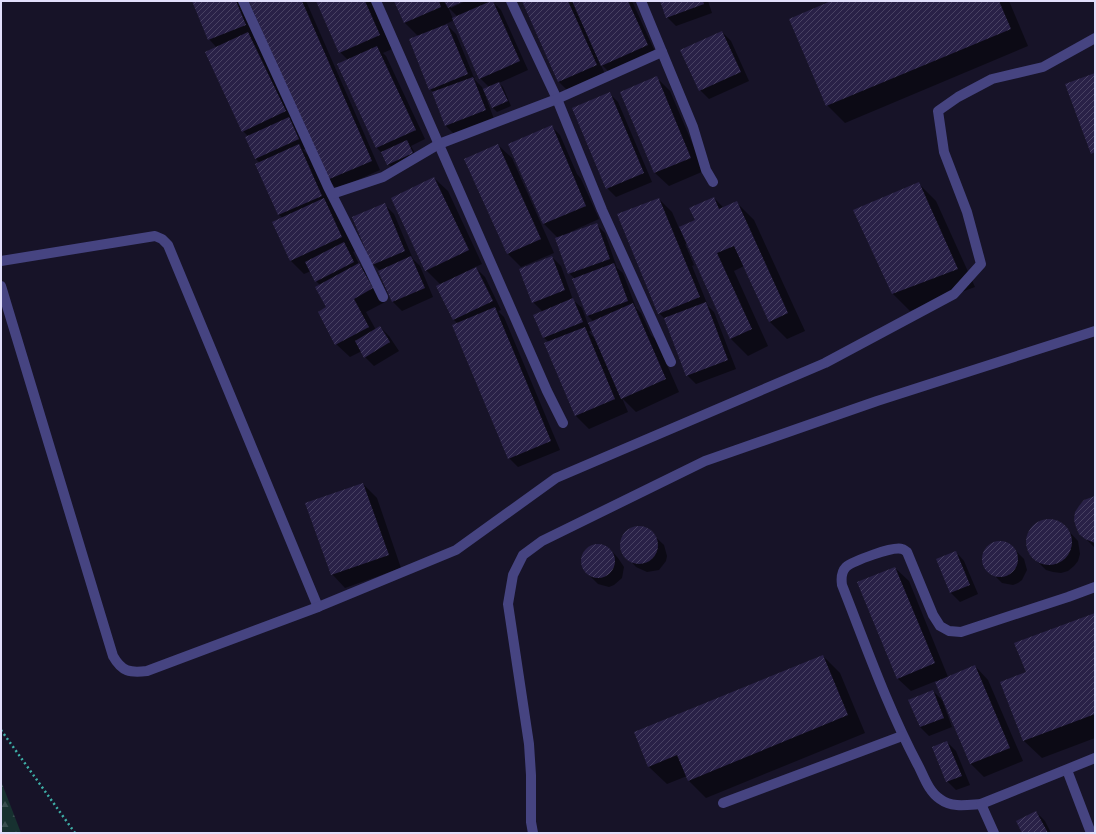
<svg xmlns="http://www.w3.org/2000/svg" width="1096" height="834" font-family="'DM Sans',sans-serif">
<style>
.forest{fill:url(#forest-firs)}
.shadow{fill:#0007;fill-rule:evenodd}
.building{fill:url(#building-hatch)}
.lines{fill:none;stroke-linecap:round;stroke-linejoin:round}
.path{stroke:#3eafa7;stroke-width:2.5;stroke-dasharray:2 3;stroke-linecap:butt}
.minor{stroke:#464481;stroke-width:10}
</style>
<defs>
<pattern id="forest-firs" width="22" height="20" patternUnits="userSpaceOnUse"><rect width="22" height="20" fill="#173130"/><path d="M5 1l3.5 6h-7zM16 11l3.5 6h-7z" fill="#384e4f"/></pattern>
<pattern id="building-hatch" width="6" height="6" patternUnits="userSpaceOnUse"><rect width="6" height="6" fill="#292147"/><path d="M-1 1l2-2M0 6l6-6M5 7l2-2" fill="none" stroke="#484162"/></pattern>
</defs>
<rect width="100%" height="100%" fill="#171328"/>
<polygon class="forest" points="1,781 21,833 1,833"/>
<g class="shadow">
<polygon points="193,1 244,1 259,38 255,40 257,42 294,121 292,122 298,127 307,148 303,150 312,159 335,209 334,210 337,213 355,251 353,252 359,264 372,278 385,302 366,312 376,330 380,327 389,336 399,351 374,366 365,357 362,351 350,357 336,344 328,307 320,285 316,281 311,271 304,274 291,261 273,223 283,218 279,215 260,163 255,158 248,136 243,131 217,48 209,39"/>
<polygon points="250,1 306,1 380,170 337,189 328,180"/>
<polygon points="317,1 371,1 392,49 383,53 386,56 425,139 411,146 417,157 393,168 388,164 384,155 377,148 338,64 348,60 340,52"/>
<path d="M395 1H462L451 6V8L466 1H492L501 10 528 70 499 83 503 87 511 106 497 112 493 108 489 87 480 78 454 20 446 24 456 34 475 80 482 87 494 119 454 134 445 125 433 92 430 89 418 36 405 23ZM448 7 458 17 453 19Z"/>
<polygon points="523,1 632,1 656,54 611,74 600,63 605,74 568,91 559,82"/>
<polygon points="661,1 708,1 712,13 676,26 667,17"/>
<polygon points="834,1 1009,1 1028,46 845,123 827,105"/>
<polygon points="722,32 731,41 749,81 709,99 700,90"/>
<polygon points="657,78 670,91 704,171 669,186 655,173 622,92"/>
<polygon points="609,93 618,102 652,182 616,197 607,188"/>
<path d="M551 126 560 135 577 174 581 179 599 219 570 232V233L596 224 605 233 617 268 623 273 636 308 641 313 651 335 656 340 679 392 636 412 622 398 628 412 589 429 575 415 549 342 544 338 543 312 533 302 552 257 561 266 573 300 582 308 588 324 593 321 588 316 575 279 569 273 558 238 544 224 509 144ZM592 330 595 339 589 332Z"/>
<polygon points="498,145 512,158 554,253 521,267 508,254"/>
<polygon points="434,178 448,191 482,264 475,267 485,277 501,310 498,311 504,317 560,450 518,467 509,458 458,324 453,319 441,285 426,270"/>
<polygon points="918,183 936,201 975,287 910,311 892,293"/>
<polygon points="714,198 724,208 737,203 754,220 805,331 787,339 770,322 744,266 734,271 768,346 748,356 730,338 687,244 685,244 694,265 692,266 708,306 714,312 736,369 696,384 687,375 666,320 659,313 659,199 672,212 679,228 697,221"/>
<polygon points="385,205 394,214 413,259 420,266 433,297 402,311 393,302 380,271 373,264"/>
<polygon points="363,484 377,498 401,568 345,588 332,574"/>
<polygon points="1095,497 1095,548 1080,533"/>
<polygon points="1045,520 1051,520 1064,526 1078,541 1080,554 1078,561 1074,566 1068,571 1061,573 1053,572 1046,570 1031,555 1028,548 1027,541 1028,533 1033,527"/>
<polygon points="640,527 646,528 664,545 667,556 666,561 659,570 647,572 636,567 623,552 622,540 625,534 629,530"/>
<polygon points="995,543 1006,543 1011,546 1024,559 1027,570 1022,580 1018,583 1013,585 1002,583 985,566 984,555 990,545"/>
<polygon points="593,545 604,545 609,548 618,558 624,567 622,578 614,585 609,587 598,584 585,571 581,561 585,551"/>
<polygon points="956,552 964,561 978,594 960,602 951,593 937,560"/>
<polygon points="895,568 909,581 948,677 975,666 988,680 1023,761 984,777 971,764 936,681 911,691 897,678"/>
<polygon points="1095,614 1095,738 1042,758 1024,741 1001,683 1027,673"/>
<polygon points="823,656 840,673 865,733 706,798 689,781 687,776 667,784 649,767 635,733"/>
<polygon points="933,691 942,700 952,727 929,736 920,727 910,701"/>
<polygon points="947,742 956,751 970,785 956,790 947,781"/>
<polygon points="1036,812 1045,821 1051,833 1024,833"/>
</g>
<g class="building">
<polygon points="192,1 236,1 246,25 208,40"/>
<polygon points="249,1 302,1 372,161 327,180"/>
<polygon points="316,1 365,1 380,35 339,53"/>
<polygon points="394,1 439,1 441,7 404,23"/>
<polygon points="444,1 464,1 448,8"/>
<polygon points="491,1 493,1 520,61 479,79 452,18"/>
<polygon points="522,1 568,1 597,65 558,82"/>
<polygon points="572,1 628,1 648,45 601,66"/>
<polygon points="660,1 703,1 704,4 666,18"/>
<polygon points="831,1 999,1 1011,29 826,106 789,19"/>
<polygon points="447,24 468,74 429,90 409,39"/>
<polygon points="722,31 741,72 699,91 680,50"/>
<polygon points="248,32 286,111 242,132 205,52"/>
<polygon points="377,46 416,130 376,148 337,64"/>
<polygon points="1095,73 1095,152 1091,154 1065,84"/>
<polygon points="657,76 691,158 654,173 620,92"/>
<polygon points="473,77 486,110 445,126 432,92"/>
<polygon points="499,82 508,101 492,108 483,89"/>
<polygon points="610,92 644,173 606,189 572,108"/>
<polygon points="289,117 299,139 255,159 245,137"/>
<polygon points="552,125 586,206 543,224 508,144"/>
<polygon points="407,140 413,153 387,165 381,152"/>
<polygon points="299,144 322,196 278,215 255,164"/>
<polygon points="498,144 541,239 507,254 464,159"/>
<polygon points="434,177 469,250 425,271 391,198"/>
<polygon points="919,182 958,269 892,294 853,210"/>
<polygon points="714,197 719,209 737,201 788,313 769,322 734,246 717,253 752,329 730,339 679,227 695,220 689,208"/>
<polygon points="324,198 342,237 290,261 272,222"/>
<polygon points="659,198 700,297 658,314 617,214"/>
<polygon points="385,203 405,251 372,265 352,217"/>
<polygon points="597,223 610,259 568,274 555,238"/>
<polygon points="344,242 354,262 315,282 305,262"/>
<polygon points="411,256 425,288 392,302 378,271"/>
<polygon points="552,256 565,290 532,303 519,269"/>
<polygon points="359,263 373,288 354,299 369,327 335,345 318,312 326,307 315,287"/>
<polygon points="614,263 628,301 587,316 572,279"/>
<polygon points="476,267 493,301 453,320 436,286"/>
<polygon points="573,298 583,322 543,338 533,315"/>
<polygon points="706,302 728,360 686,376 664,318"/>
<polygon points="633,303 666,379 621,399 588,323"/>
<polygon points="495,307 551,441 508,459 452,325"/>
<polygon points="380,326 390,342 364,358 355,341"/>
<polygon points="585,327 615,399 575,416 544,343"/>
<polygon points="363,483 389,555 331,575 305,503"/>
<polygon points="1095,496 1095,543 1085,539 1079,534 1076,527 1074,520 1075,512 1079,506 1084,500"/>
<circle cx="1049" cy="542" r="23"/>
<circle cx="639" cy="545" r="19"/>
<circle cx="1000" cy="559" r="18"/>
<circle cx="598" cy="561" r="17"/>
<polygon points="956,551 970,585 950,593 936,559"/>
<polygon points="895,567 935,663 897,679 857,582"/>
<polygon points="1095,613 1095,714 1023,741 1000,682 1026,672 1014,643"/>
<polygon points="823,655 848,715 688,781 677,755 648,767 634,732"/>
<polygon points="975,665 1010,748 970,764 935,682"/>
<polygon points="933,690 944,718 920,727 908,700"/>
<polygon points="947,741 962,776 946,782 932,747"/>
<polygon points="1036,811 1048,833 1022,833 1016,821"/>
</g>
<g class="lines">
<polyline class="path" points="1,730 75,833"/>
<g class="minor">
<polyline points="243,1 328,187 365,260 383,297"/>
<polyline points="376,1 547,391 563,423"/>
<polyline points="511,1 557,99 602,210 671,362"/>
<polyline points="641,1 693,127 706,170 713,182"/>
<polyline points="332,194 383,177 439,144 557,99 662,52"/>
<polyline points="1,261 155,236 162,239 168,245 318,607"/>
<path d="M1 286 113 656C122 672 130 673 147 671L318 607 456 550 556 478 825 363 954 294 981 264 967 212 944 152 938 111 958 97 992 79 1043 67 1095 38"/>
<path d="M1095 587 1068 597 961 632 949 631 940 626 933 615 907 552C905 551 904 549 902 549 893 546 853 561 846 567 841 572 841 578 842 585 866 646 888 709 919 767 924 777 929 792 940 799 952 808 967 805 981 804L1095 758"/>
<polyline points="1067,770 1091,833"/>
<polyline points="723,803 902,736"/>
<polyline points="981,804 994,833"/>
<polyline points="533,833 531,822 531,775 529,744 508,604 513,575 523,555 542,541 705,461 877,401 1095,331"/>
</g>
</g>
<rect width="1096" height="834" fill="none" stroke="#e1defb" stroke-width="4"/>
</svg>
